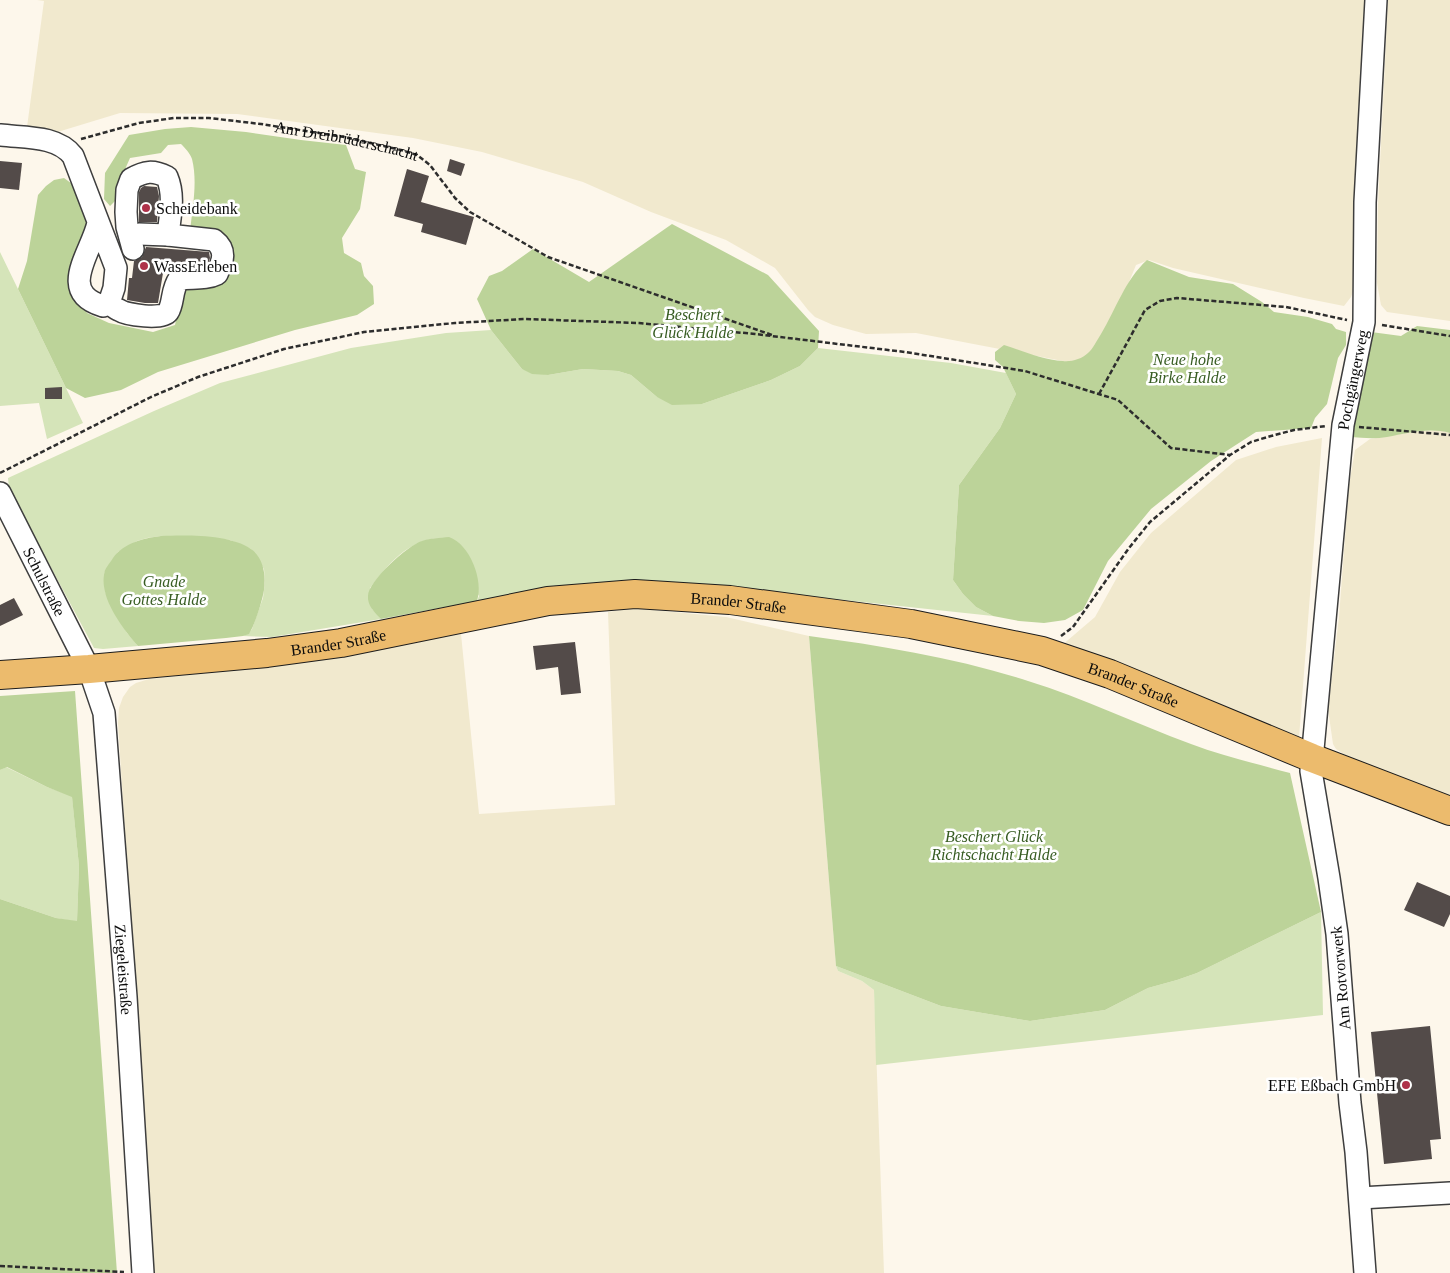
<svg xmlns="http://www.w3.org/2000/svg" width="1450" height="1273" font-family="Georgia,serif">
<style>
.farmland{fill:#f1e9ce}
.green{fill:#d5e4b9}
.forest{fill:#bcd399}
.building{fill:#534b49}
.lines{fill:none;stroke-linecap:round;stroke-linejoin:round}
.minor-casing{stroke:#3e3e3e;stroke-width:24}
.major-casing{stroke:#1c1c1c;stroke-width:30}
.path{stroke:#2d2d2d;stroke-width:2.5;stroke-dasharray:5 2.5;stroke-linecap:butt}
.minor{stroke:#fff;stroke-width:21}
.major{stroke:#ecbb6d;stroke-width:28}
.poi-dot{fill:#ae3149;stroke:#fff;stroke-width:2}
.labels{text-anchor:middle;stroke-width:5;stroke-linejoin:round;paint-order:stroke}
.street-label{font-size:16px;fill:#0b0b0b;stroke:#fff}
.poi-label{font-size:16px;fill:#0b0b0b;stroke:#fff;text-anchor:start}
.park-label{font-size:16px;font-style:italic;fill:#375c22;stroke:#fff}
</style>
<rect width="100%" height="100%" fill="#fdf7eb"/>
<g class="farmland">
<polygon points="37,0 1366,0 1355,286 1351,297 1344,306 1304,298 1173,268 1149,260 1136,265 1102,349 1073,363 916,333 866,334 833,325 815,317 808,310 775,268 726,240 651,212 583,182 482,152 413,138 237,114 120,113 51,134 27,127 44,1"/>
<polygon points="1388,0 1450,0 1450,321 1387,312 1381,305 1377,283 1378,205"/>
<polygon points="1440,430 1450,433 1450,800 1348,757 1336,749 1333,744 1328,709 1339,617 1349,485 1355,450 1370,439 1411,432"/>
<polygon points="1322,438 1299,738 1061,646 1095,617 1120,572 1151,533 1236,460 1276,447"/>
<polygon points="633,608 726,617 809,636 836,966 838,971 862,981 874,990 884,1273 153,1273 118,723 119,708 123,697 130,687 136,683 149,679 267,667 461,634 479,814 615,805 608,612"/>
</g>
<g class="green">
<polygon points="0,252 83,423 47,439 39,403 0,406"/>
<path d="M491 330 522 369 548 375 583 369 618 371 631 375 657 397 702 404 771 380 800 366 818 348 951 363 1006 373 1016 394 1000 428 959 485 953 580 963 594 976 607 993 616 705 585 613 583 477 601 479 596 440 538C409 539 387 565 370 588L372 609 381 619 272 637 243 636 249 633 252 629 263 598 265 582 264 569 251 549 230 540 209 538 161 536 147 538 137 541 118 552 104 573 105 592 127 633 138 646 103 649 94 648 9 489 8 478 154 411 220 383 351 348 446 333Z"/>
<polygon points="6,767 47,787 72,796 79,866 77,922 56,918 0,899 0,770"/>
<polygon points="1321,912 1323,1015 876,1065 874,990 862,981 838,971 836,966 941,1006 1030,1021 1105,1010 1148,988 1177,980 1197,973"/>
</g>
<g class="forest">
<path d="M191 127 246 132 301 140 346 145 355 169 366 172 360 209 342 238 344 253 361 263 364 276 373 286 374 304 357 315 295 330 158 372 121 390 85 398 66 388 18 289 27 261 38 195 46 186 54 180 64 178 75 186 92 230 77 299 87 313 109 323 153 332 175 325 184 283 232 263 190 233C192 209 198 183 192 159 190 153 185 148 181 144L168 145 161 153 130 158 119 183 115 201 110 206 104 199 105 173 129 135 165 129Z"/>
<polygon points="672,224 768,275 819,331 818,348 800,366 771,380 702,404 672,405 657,397 631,375 618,371 583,369 548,375 532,374 522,369 491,330 477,299 489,276 502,271 533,249 589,282"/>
<path d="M1147 260 1189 277 1233 284 1262 302 1274 312 1308 317 1332 324 1336 329 1346 332V345L1338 358 1327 404 1315 418 1311 428 1256 432 1211 461 1151 509 1108 561 1083 610 1065 620 1044 623 1019 621 993 616 976 607 963 594 953 580 959 485 1000 428 1016 394 1003 367 995 360V352L1004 345C1023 351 1043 360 1063 361 1071 362 1082 359 1088 353 1093 349 1097 340 1101 334 1116 309 1125 280 1147 260Z"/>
<path d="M1417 326 1450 330V433C1429 427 1408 433 1387 437 1375 439 1363 438 1351 437L1359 388 1370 349 1371 332 1401 336Z"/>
<path d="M161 536C185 535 230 534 251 549 264 558 266 576 264 590 262 602 255 624 249 634L243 636 226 638 138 646C123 629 100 599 104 575 104 569 110 563 113 558 124 543 143 538 161 536Z"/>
<path d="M449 537C470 544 484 581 477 601L381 619C375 613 367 605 368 596 368 581 408 545 422 541 430 538 440 538 449 537Z"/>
<path d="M809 636C883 646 957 658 1028 681 1084 698 1136 724 1191 744 1223 756 1257 764 1290 773L1321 912 1197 973 1177 980 1148 988 1105 1010 1030 1021 941 1006 836 966Z"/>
<polygon points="75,691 117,1273 0,1273 0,899 56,918 77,921 79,866 72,797 47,787 7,767 0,770 0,696"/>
</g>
<g class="building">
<polygon points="450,159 465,164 461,176 447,171"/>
<polygon points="0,161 22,163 19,190 0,188"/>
<polygon points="407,169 429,176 421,202 474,217 466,245 421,232 423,224 394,216"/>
<polygon points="144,186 157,187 159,196 157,222 139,222 139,192 141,188"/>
<polygon points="146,247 209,252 210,258 208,264 205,265 173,268 164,267 158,303 145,303 127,300 129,278 132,278 134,261 142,257"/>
<polygon points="62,387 62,399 45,399 45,388"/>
<polygon points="14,598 23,615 0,626 0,605"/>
<polygon points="575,642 581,693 561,695 558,667 536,670 533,646"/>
<polygon points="1417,882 1450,896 1450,914 1444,927 1404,910"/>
<polygon points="1430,1026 1441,1139 1430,1140 1432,1159 1384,1164 1371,1032"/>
</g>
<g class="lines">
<defs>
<g id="minor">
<path d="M0 135C24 138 57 135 73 156L116 268 114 288 109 303 103 306C56 292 92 252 98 223"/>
<polyline points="139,234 168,235"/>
<path d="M109 303C112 305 115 309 119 310 127 315 162 320 168 312 174 303 171 290 179 279 192 277 205 280 217 274 223 261 227 250 214 240L168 235C170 216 175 196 167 177 153 170 145 171 131 179L127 190 126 212 127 227 133 249"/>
<path id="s2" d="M0 493 89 669 104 713 126 997 143 1273"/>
<polyline points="1360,1198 1450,1193"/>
<path id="s3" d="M1365 1273 1356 1152 1350 1103 1337 934 1329 878 1311 771 1343 425 1364 322 1365 202 1376 0"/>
</g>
<g id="major">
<path id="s4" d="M0 675 89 669 267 653 341 643 548 601 635 594 730 600 911 624 1042 651 1110 674 1312 758 1450 811"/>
</g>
</defs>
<use href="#minor" class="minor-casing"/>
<use href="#major" class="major-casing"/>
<g class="path">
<path id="s1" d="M81 139 139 123 174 118H209L261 124 344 137 401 150 417 155 430 165 455 198 470 212 548 257 772 335"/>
<polyline points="1382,325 1450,336"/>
<polyline points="1099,394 1145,310 1160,301 1177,298 1286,307 1347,320"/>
<polyline points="1359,427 1450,435"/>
<polyline points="0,473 151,397 198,377 284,349 364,332 455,323 524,319 639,323 755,334 905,352 1025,371 1118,400 1171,448 1230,455"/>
<polyline points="1061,636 1073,627 1129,548 1150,522 1230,455 1251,442 1271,436 1294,430 1326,426"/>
<polyline points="0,1266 124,1272"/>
</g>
<use href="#minor" class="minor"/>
<use href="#major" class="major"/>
</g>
<g class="poi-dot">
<circle cx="146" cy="208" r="5"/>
<circle cx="144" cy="266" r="5"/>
<circle cx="1406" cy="1085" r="5"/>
</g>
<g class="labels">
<g class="street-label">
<text dy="6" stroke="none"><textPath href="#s1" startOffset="270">Am Dreibrüderschacht</textPath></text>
<text dy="6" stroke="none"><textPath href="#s3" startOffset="899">Pochgängerweg</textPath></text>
<text dy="6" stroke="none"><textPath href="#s2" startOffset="99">Schulstraße</textPath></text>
<text dy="6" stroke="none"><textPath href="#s4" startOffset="745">Brander Straße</textPath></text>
<text dy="6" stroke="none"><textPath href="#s4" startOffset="340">Brander Straße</textPath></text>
<text dy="6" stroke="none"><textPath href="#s4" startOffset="1150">Brander Straße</textPath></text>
<text dy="6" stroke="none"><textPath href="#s2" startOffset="501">Ziegeleistraße</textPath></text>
<text transform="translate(1340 978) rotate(-95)" y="6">Am Rotvorwerk</text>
</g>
<g class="poi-label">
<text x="156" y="214">Scheidebank</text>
<text x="154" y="272">WassErleben</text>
<text x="1396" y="1091" text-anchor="end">EFE Eßbach GmbH</text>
</g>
<g class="park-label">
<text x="693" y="320">Beschert<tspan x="693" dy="18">Glück Halde</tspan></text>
<text x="1187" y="365">Neue hohe<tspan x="1187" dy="18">Birke Halde</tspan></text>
<text x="164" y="587">Gnade<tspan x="164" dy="18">Gottes Halde</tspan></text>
<text x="994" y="842">Beschert Glück<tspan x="994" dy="18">Richtschacht Halde</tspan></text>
</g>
</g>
</svg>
